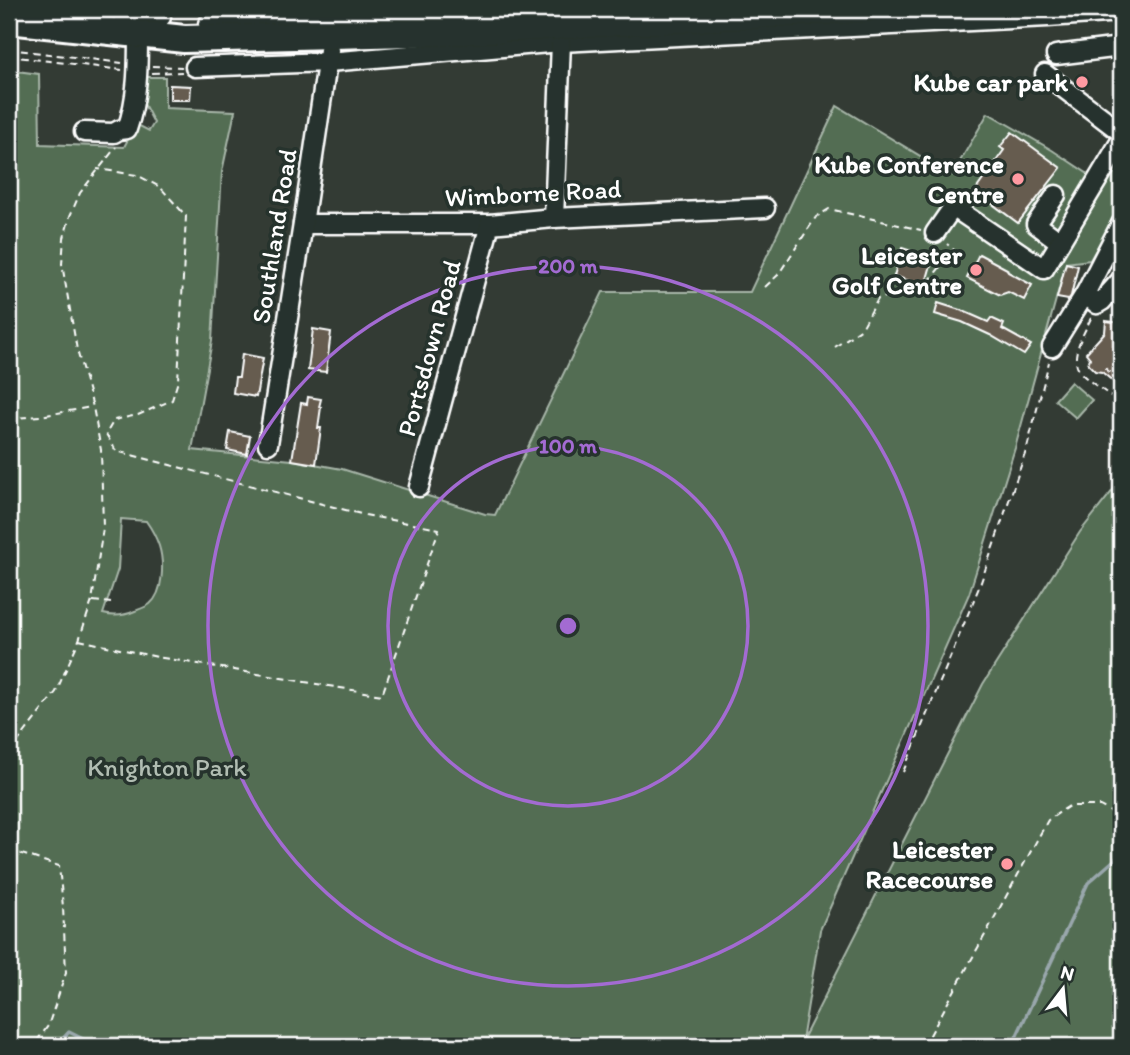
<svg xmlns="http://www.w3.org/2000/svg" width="1130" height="1055" font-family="Itim,sans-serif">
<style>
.green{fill:#526d53;stroke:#a8b6a9;stroke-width:2;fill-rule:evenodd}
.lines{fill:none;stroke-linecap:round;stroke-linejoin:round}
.stream{stroke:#99a7ac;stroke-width:3.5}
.building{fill:#665c50;stroke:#fff;stroke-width:2}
.minor-casing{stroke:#fff;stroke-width:23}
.highway-casing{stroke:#fff;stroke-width:32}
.path{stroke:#fff;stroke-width:2;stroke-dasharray:7 5;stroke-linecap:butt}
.minor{stroke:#26332d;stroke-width:18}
.highway{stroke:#26332d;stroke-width:26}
.ring{fill:none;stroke:#a36bd2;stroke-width:3.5}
.poi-dot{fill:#ff9aa2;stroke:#26332d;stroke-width:2.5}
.labels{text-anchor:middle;stroke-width:7;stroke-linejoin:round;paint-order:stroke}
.poi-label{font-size:26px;font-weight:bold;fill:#fff;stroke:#26332d;text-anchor:end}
.street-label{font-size:26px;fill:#fff;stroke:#26332d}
.park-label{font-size:26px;fill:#b1bdb2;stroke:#26332d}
.centre{fill:#a36bd2;stroke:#26332d;stroke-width:3.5}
.ring-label{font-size:21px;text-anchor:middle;font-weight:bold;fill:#a36bd2;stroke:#26332d;stroke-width:7;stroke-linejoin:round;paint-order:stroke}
</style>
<rect width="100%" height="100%" fill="#333b34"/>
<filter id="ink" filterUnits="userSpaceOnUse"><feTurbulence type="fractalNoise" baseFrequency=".0143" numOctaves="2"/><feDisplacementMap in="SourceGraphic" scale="14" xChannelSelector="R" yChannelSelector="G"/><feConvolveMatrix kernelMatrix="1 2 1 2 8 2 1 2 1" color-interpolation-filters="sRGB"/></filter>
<g filter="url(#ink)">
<g class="green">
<path d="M9 70 39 74 40 144 124 147 136 124 149 131 154 123 144 104 147 77H165V108L235 111 222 172 212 341 192 450 292 460 342 469 485 514 495 515 603 292H750L837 106 952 175 988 113 1052 150 1102 183 1117 157 1121 159V207L1090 260 1066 263 1015 448 969 594 820 930 802 1041 983 684 1080 532 1121 480V1046H9ZM121 519 146 521C151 528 156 537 159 546 164 562 164 592 150 604 146 607 140 609 135 611 124 616 115 617 103 614L118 569Z"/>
<polygon points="1071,382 1092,400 1076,418 1055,400"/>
</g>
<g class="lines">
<g class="stream">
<polyline points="56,1046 69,1032 97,1046"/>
<polyline points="1012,1046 1088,883 1121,854"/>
</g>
</g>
<g class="building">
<polygon points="170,85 191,86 190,100 170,100"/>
<polygon points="1012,132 1061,168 1018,223 975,191 1004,150 1000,147"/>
<polygon points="902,248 933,258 925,286 894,276"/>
<polygon points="979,254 1007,269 1008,272 1032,285 1024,300 1008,292 1000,295 967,278"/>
<polygon points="1066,263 1078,266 1071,296 1068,300 1057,298"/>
<polygon points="938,303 963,311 988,322 991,318 1004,324 1002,329 1031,345 1024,355 990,335 962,322 935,314"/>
<polygon points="1106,321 1121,323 1121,376 1115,383 1102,372 1095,371 1088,364 1090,358 1086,353 1105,332"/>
<polygon points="313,329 331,332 326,372 308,370"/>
<polygon points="242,354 263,358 256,397 233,393 235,377 239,377"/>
<polygon points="308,397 321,399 319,407 321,407 318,428 321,428 316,464 292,460 301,403 307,404"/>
<polygon points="230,432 250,436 247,454 227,450"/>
</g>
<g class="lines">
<defs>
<g id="minor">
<polyline points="123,15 161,17"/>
<polyline points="208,24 518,9"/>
<polyline points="1056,55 1121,47"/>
<polyline points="195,67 328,62 561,42 1048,17 1121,12"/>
<polyline points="1045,74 1121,132"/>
<path d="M84 132 114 133 119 130 127 129C138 98 138 66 138 33"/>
<polyline points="1056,195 1036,224 1060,242"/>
<polyline points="554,218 561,42"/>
<polyline points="303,224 490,224 554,218 765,208"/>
<polyline points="935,233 953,207 1044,269 1119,144 1121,143"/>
<polyline points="1085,294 1097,304 1102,301 1121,280"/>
<polyline points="1052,347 1085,294 1121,224"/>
<polyline points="268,444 303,224 329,50"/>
<polyline points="419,487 490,224"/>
</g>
<polyline id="highway" points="9,20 184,39 449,32 866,9"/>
</defs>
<use href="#minor" class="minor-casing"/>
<use href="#highway" class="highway-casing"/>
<g class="path">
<polyline points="174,11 200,12"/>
<polyline points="9,49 122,63"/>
<polyline points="9,56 122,70"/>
<polyline points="152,66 182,67"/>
<polyline points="152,73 182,72"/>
<polyline points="765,287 778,275 816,217 829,209 921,230"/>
<path d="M1091 318C1084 334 1066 360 1083 375 1092 384 1104 390 1114 399L1121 392"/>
<polyline points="835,347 862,328 878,299 925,286 954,250 947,244"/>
<polyline points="1105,368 1115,377"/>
<polyline points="9,417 13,418 40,416 92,407"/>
<polyline points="93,601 111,603"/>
<polyline points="79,640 157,657 382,695 439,529 365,515 116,451 106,434 114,420 138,415 172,400 178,381 186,216 160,187 137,175 97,169"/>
<polyline points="9,753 56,692 79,640 92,601 103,528 101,450 93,407 77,350 62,264 64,238 70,216 80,193 116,147"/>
<polyline points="903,772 980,585 1027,448 1049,362"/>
<polyline points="9,850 59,866 63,907 66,973 48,1026 33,1046"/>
<polyline points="924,1046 1048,820 1069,806 1100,806 1121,818"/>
</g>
<use href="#minor" class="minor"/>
<use href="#highway" class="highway"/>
</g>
</g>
<g class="ring">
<circle cx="568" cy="626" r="180"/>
<circle cx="568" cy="626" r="360"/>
</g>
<g class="poi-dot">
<circle cx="1082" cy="82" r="7"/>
<circle cx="1018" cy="179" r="7"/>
<circle cx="976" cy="270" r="7"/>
<circle cx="1007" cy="864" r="7"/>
</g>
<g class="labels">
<g class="poi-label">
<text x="1068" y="91">Kube car park</text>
<text x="1004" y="173">Kube Conference<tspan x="1004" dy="30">Centre</tspan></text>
<text x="962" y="264">Leicester<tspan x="962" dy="30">Golf Centre</tspan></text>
<text x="993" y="858">Leicester<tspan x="993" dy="30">Racecourse</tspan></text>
</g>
<g class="street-label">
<text transform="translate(533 193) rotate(-3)" y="9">Wimborne Road</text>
<text transform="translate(274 236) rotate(-81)" y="9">Southland Road</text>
<text transform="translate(429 348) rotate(-75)" y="9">Portsdown Road</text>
</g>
<g class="park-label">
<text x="167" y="776">Knighton Park</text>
</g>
</g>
<circle cx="568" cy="626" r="10" class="centre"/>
<g class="ring-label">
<text x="568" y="273">200 m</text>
<text x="568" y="453">100 m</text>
</g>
<rect width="1130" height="1055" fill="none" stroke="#26332d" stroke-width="35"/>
<rect x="18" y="18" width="1095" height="1020" fill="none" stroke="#fff" stroke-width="2.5" filter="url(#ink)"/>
<g transform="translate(1063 989) rotate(16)" stroke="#26332d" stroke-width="5" paint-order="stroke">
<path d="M0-5L12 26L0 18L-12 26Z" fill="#ffffff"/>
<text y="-10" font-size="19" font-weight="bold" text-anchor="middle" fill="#ffffff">N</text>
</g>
</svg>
